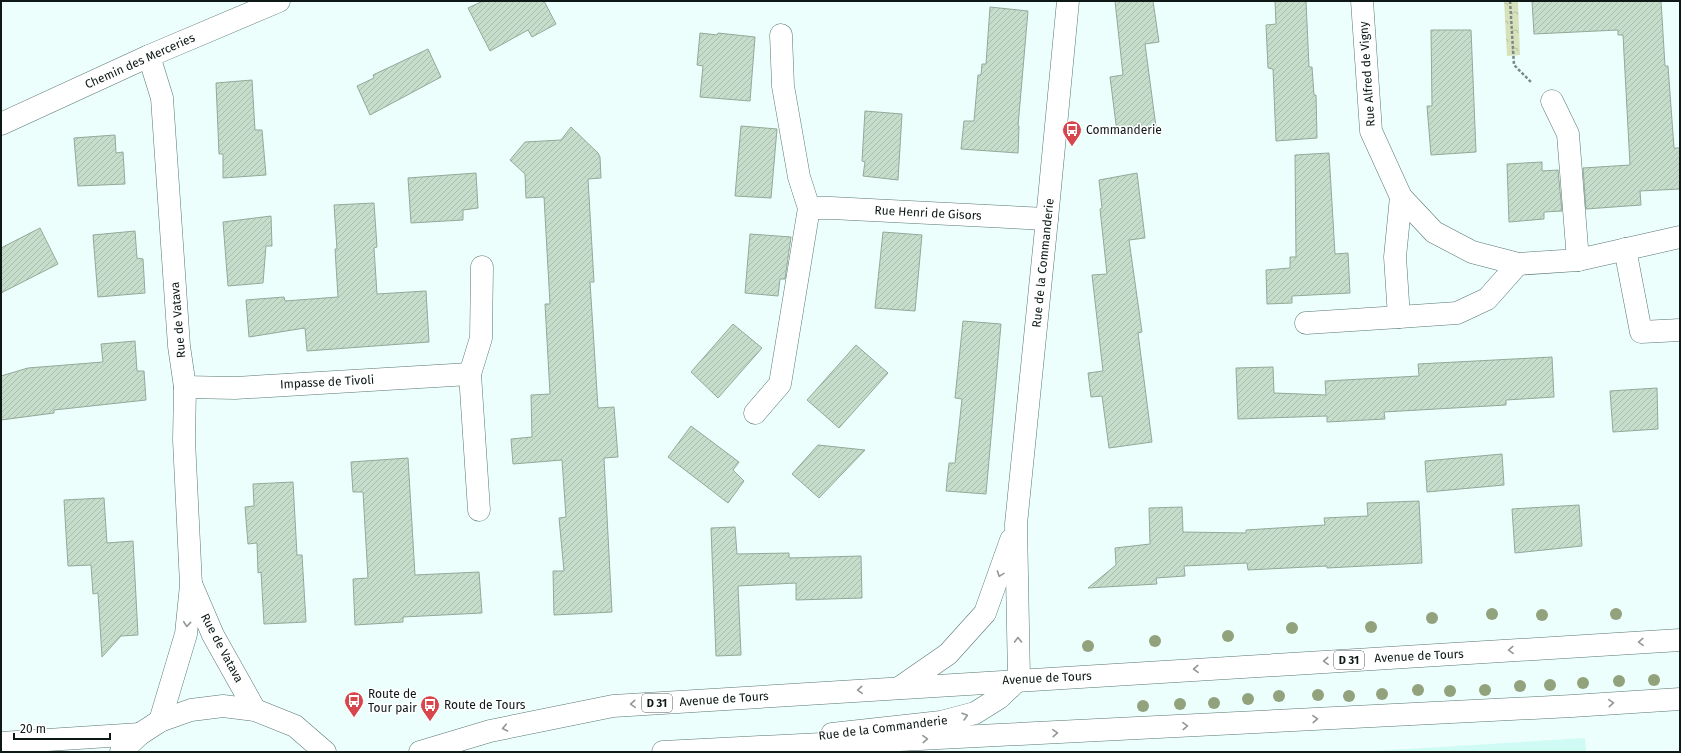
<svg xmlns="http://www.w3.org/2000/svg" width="1681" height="753" font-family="'Fira Sans',sans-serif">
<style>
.built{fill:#d0faf4}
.park{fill:url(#park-crowns)}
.building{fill:url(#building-hatch);stroke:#93a999}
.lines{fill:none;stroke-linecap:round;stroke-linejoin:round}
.minor-casing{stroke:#597672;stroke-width:23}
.primary-casing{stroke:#597672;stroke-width:23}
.path{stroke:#7a8987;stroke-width:2.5;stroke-dasharray:3 2;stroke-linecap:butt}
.minor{stroke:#fff;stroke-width:22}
.primary{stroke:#fff;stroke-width:22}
.tree{fill:#92a27c}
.oneway{stroke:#929797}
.labels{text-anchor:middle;stroke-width:3;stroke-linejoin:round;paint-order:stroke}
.shield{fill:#fff;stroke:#565d5d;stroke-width:1}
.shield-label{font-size:11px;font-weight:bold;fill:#0d1817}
.street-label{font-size:12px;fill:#0d1817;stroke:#fff}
.poi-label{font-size:12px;fill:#0d1817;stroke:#fff;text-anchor:start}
</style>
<defs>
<pattern id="park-crowns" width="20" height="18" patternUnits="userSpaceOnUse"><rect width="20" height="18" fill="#d7e2bb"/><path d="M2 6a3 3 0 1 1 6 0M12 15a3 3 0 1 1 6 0" fill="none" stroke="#b7c1a0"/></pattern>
<pattern id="building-hatch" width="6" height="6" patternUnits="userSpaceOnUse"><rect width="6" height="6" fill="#c6ddcc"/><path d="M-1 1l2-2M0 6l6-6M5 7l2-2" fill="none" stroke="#a9bdae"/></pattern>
</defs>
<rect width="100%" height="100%" fill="#ecfffc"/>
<polygon class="built" points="1585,738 1586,752 1359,752"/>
<polygon class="park" points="1504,1 1518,1 1520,55 1507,56"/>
<g class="building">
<polygon points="483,1 544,1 556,24 532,37 528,30 490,51 468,8"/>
<polygon points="1115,1 1153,1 1159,42 1145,44 1156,127 1117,132 1110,77 1123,75"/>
<polygon points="1275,1 1306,1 1309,67 1312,67 1314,95 1316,95 1317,138 1276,141 1273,69 1268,68 1266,25 1276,24"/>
<polygon points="1532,1 1661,1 1665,66 1668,66 1674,148 1680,148 1680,189 1640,191 1641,205 1586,209 1583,168 1630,165 1623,35 1618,35 1618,30 1534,34"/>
<polygon points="990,7 1028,11 1018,126 1019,126 1018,153 961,149 964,121 974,121 978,75 981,75 982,64 986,64"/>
<polygon points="1431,30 1471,30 1476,152 1431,155 1427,106 1432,106"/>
<polygon points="700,33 717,35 718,33 755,37 750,101 700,97 703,66 697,65"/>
<polygon points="428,49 441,77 370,115 357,86 374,78 373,75"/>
<polygon points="252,80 255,130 262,130 266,175 223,178 223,154 219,154 216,83"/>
<polygon points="865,111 902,114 898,180 863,176 865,162 862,161"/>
<polygon points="741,126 777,129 771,198 735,196"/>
<polygon points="571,127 598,153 600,157 601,178 588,179 594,282 590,282 598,408 614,407 618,457 604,458 612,612 554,615 553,571 564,571 559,518 566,517 562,460 513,464 511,439 532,437 531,395 550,394 545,304 550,304 544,197 526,198 525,174 510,160 525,142 561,140"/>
<polygon points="115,135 116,153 123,152 125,184 78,186 74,138"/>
<polygon points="1329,153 1335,254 1348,253 1350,293 1292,296 1292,303 1267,304 1266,270 1290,268 1290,257 1296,257 1295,155"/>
<polygon points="1542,162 1542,171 1558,170 1562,211 1544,212 1544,219 1509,222 1507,164"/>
<polygon points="476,173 478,208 463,210 463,220 411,223 408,178"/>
<polygon points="1137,173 1145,238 1129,240 1142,332 1138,333 1152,442 1109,448 1102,396 1091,397 1088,373 1103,371 1092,275 1107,274 1100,209 1102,208 1099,180"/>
<polygon points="374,203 377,247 374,248 377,294 426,291 429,342 307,351 305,328 249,337 246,300 284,297 285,301 338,297 335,249 337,249 334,205"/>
<polygon points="271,216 272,246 266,246 263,283 228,286 223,222"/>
<polygon points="40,228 58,264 1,293 1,248"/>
<polygon points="135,231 137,258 143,259 145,293 98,297 93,235"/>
<polygon points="883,232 922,235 915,311 875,308"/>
<polygon points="750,234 791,237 785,279 780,279 778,296 745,293"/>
<polygon points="963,321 1001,324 986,494 946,491 949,463 955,463 962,399 955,398"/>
<polygon points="733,324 762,348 718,398 691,372"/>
<polygon points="135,341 137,371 144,371 146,400 54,410 54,413 1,420 1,376 28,368 103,362 101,344"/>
<polygon points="856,345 888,373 839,428 807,400"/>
<polygon points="1552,357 1554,397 1506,400 1506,405 1384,412 1385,419 1327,422 1327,416 1238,419 1236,368 1273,367 1274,393 1326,395 1325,381 1419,376 1418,364"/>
<polygon points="1657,388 1658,429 1613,432 1610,391"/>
<polygon points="691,426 739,462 733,470 744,481 728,503 668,457"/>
<polygon points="818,445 865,450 819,498 792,474"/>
<polygon points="1502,454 1504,485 1427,492 1425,461"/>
<polygon points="408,458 415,575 479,572 482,613 403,617 403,622 355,625 353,579 368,578 363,492 353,492 351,462"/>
<polygon points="293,482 297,555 302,555 306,622 264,624 261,572 258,573 257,543 248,544 245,507 254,506 253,484"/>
<polygon points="104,498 107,543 133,541 138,635 121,636 102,657 98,593 93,594 91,565 68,566 64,500"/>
<polygon points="1419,501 1422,563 1327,568 1327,566 1248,570 1247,563 1184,566 1185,576 1156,578 1157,584 1088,588 1116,565 1115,548 1150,544 1149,508 1182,507 1183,532 1246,533 1246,530 1325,525 1324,518 1368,516 1367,503"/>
<polygon points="1579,505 1582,546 1515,553 1512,509"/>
<polygon points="735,527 737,554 789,553 789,558 861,556 862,598 796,600 796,583 738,586 741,655 716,656 711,528"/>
</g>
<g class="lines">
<defs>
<g id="minor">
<polyline points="1362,1 1371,131 1401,197 1434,232 1472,252 1518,264 1578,260 1680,237"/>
<polyline points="149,56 162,98 179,346 185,387 184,440 191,585 186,634 160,721"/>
<polyline points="1552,101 1568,134 1578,260"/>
<polyline points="1,124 149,56 279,1"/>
<polyline points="1401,197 1395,257 1399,317 1457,313 1487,299 1518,264"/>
<polyline points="809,208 831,208 1047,219"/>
<polyline points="1625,249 1641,332 1680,330"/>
<polyline points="1306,323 1399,317"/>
<polyline points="185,387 235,388 470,374"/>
<polyline points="755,413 780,384 809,208 799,177 783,86 781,35"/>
<polyline points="479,510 470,374 481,338 482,267"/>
<polyline points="192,586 213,635 255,710"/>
<polyline points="899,688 948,654 985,613 1011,540"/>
<polyline points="832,734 941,722 975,713 999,698 1019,679 1016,524 1047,219 1068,1"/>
</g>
<g id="primary">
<polyline points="1,743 140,734"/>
<polyline points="121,752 140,734 160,721 191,710 223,706 255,710 295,726 325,752"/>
<polyline points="420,752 490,731 613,706 1680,640"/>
<polyline points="663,752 1572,706 1680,699"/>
</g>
</defs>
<use href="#minor" class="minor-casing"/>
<use href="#primary" class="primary-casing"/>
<polyline class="path" points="1510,1 1514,65 1532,83"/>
<use href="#minor" class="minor"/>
<use href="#primary" class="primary"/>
</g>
<g class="tree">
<circle cx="1492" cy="614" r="6"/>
<circle cx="1616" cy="614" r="6"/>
<circle cx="1542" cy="615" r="6"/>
<circle cx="1432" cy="618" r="6"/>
<circle cx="1371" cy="627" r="6"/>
<circle cx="1292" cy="628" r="6"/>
<circle cx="1228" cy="636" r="6"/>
<circle cx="1155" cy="641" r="6"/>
<circle cx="1088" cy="646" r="6"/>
<circle cx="1654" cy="680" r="6"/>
<circle cx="1619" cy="681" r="6"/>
<circle cx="1583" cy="683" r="6"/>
<circle cx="1550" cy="685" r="6"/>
<circle cx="1520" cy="686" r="6"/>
<circle cx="1418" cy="690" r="6"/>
<circle cx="1485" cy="690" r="6"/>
<circle cx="1450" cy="691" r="6"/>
<circle cx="1382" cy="694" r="6"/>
<circle cx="1318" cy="695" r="6"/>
<circle cx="1279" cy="696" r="6"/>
<circle cx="1349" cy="696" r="6"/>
<circle cx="1248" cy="699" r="6"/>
<circle cx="1214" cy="703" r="6"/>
<circle cx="1180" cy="704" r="6"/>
<circle cx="1143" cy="706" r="6"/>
</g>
<defs><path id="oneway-chevron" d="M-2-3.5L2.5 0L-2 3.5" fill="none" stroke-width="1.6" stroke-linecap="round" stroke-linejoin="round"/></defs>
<g class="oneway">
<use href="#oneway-chevron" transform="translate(1000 574) rotate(110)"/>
<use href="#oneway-chevron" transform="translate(187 624) rotate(96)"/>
<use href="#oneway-chevron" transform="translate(1018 640) rotate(-91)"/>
<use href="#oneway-chevron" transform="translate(1641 642) rotate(177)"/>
<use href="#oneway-chevron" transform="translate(1511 650) rotate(177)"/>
<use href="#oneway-chevron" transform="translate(1326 661) rotate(177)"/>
<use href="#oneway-chevron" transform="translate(1196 669) rotate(177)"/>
<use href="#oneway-chevron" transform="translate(860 690) rotate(176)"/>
<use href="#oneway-chevron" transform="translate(1611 703) rotate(-4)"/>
<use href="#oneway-chevron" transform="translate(633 704) rotate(176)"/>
<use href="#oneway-chevron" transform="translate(965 716) rotate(-16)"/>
<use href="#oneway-chevron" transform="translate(1315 719) rotate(-3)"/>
<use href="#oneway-chevron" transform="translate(1185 726) rotate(-3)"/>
<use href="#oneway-chevron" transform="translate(505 728) rotate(168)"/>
<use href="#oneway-chevron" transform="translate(1055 733) rotate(-3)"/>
<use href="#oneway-chevron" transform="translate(925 739) rotate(-3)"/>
</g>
<defs>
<symbol id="bus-pin" viewBox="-11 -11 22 30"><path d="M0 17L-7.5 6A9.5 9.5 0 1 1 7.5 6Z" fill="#d6464c" stroke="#fff"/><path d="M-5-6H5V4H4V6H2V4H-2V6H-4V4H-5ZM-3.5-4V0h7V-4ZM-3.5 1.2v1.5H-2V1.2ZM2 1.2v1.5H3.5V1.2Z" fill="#fff"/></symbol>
</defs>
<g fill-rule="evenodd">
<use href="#bus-pin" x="1061" y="119" width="22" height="30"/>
<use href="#bus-pin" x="343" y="690" width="22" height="30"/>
<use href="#bus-pin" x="419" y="694" width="22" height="30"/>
</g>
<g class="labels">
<g class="shield">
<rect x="1334" y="651" width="30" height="18" rx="3"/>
<rect x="642" y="694" width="30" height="18" rx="3"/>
</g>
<g class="shield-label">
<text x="1349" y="664">D 31</text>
<text x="657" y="707">D 31</text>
</g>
<g class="street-label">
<text transform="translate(140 61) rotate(-24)" y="4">Chemin des Merceries</text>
<text transform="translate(1367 74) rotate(-94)" y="4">Rue Alfred de Vigny</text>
<text transform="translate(928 213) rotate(3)" y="4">Rue Henri de Gisors</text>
<text transform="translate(1043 263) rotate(-84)" y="4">Rue de la Commanderie</text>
<text transform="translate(178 320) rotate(-95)" y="4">Rue de Vatava</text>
<text transform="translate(327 382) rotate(-3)" y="4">Impasse de Tivoli</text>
<text transform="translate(222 648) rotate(62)" y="4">Rue de Vatava</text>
<text transform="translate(1419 656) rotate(-3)" y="4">Avenue de Tours</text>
<text transform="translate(1047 678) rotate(-3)" y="4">Avenue de Tours</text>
<text transform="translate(724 699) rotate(-4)" y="4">Avenue de Tours</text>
<text transform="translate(883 728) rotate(-7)" y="4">Rue de la Commanderie</text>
</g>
<g class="poi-label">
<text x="1086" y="134">Commanderie</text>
<text x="368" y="698">Route de<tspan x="368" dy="14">Tour pair</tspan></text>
<text x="444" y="709">Route de Tours</text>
</g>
</g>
<rect width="1681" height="753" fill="none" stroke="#0d1817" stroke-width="4"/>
<path d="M14 733v6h96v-6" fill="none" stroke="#0d1817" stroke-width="2"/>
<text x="20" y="733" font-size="12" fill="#0d1817" stroke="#ffffff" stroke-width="3" paint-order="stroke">20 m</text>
</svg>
